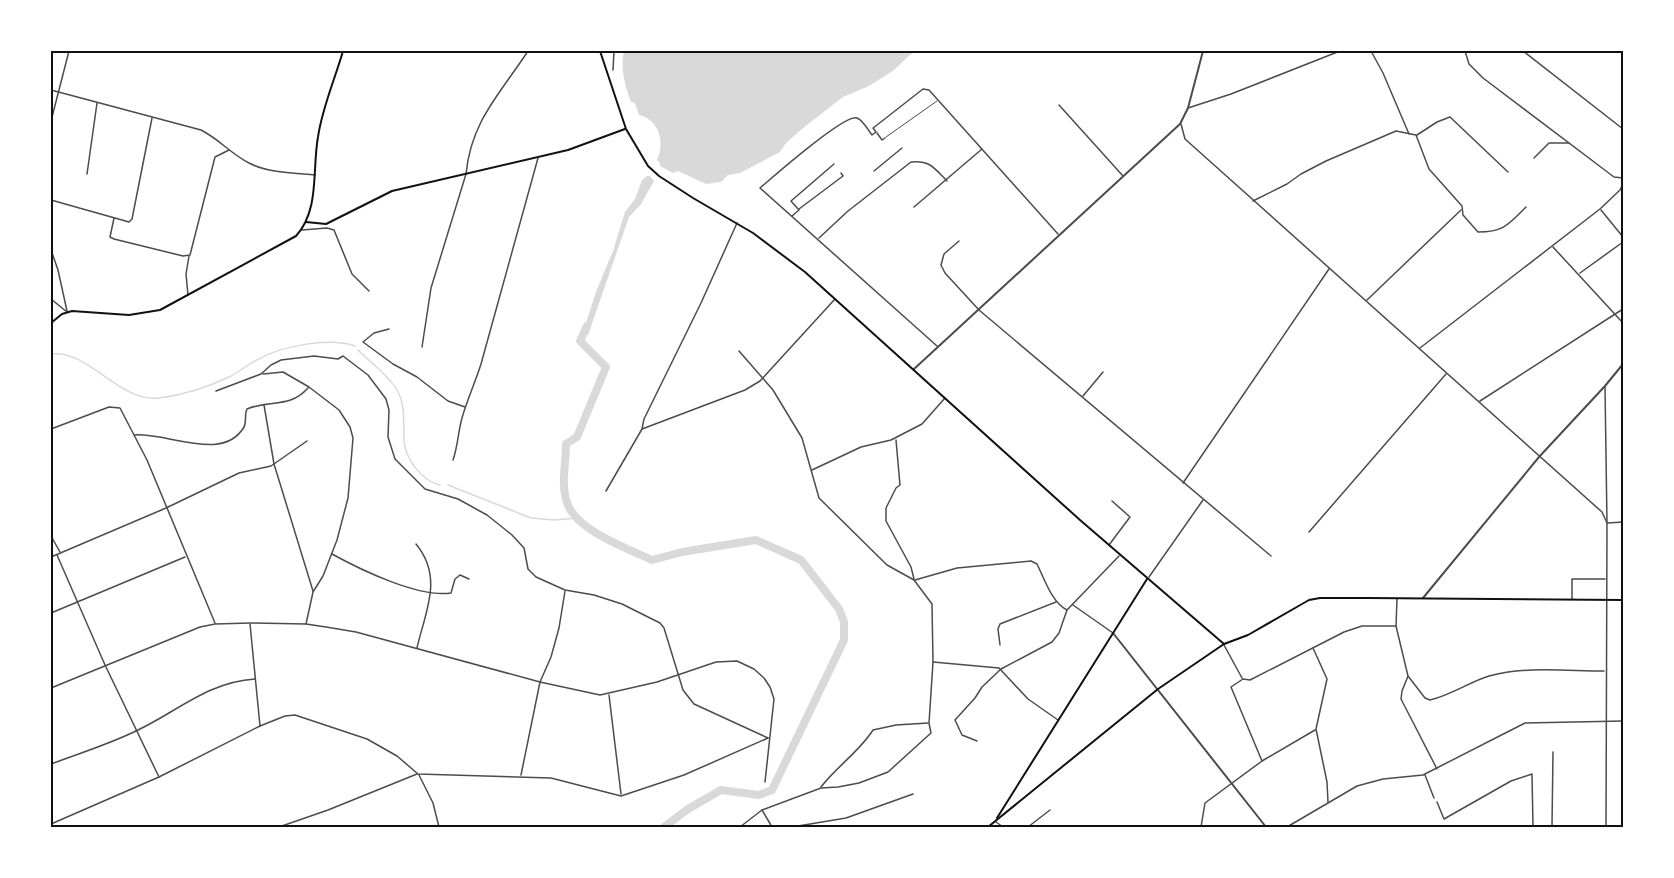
<svg xmlns="http://www.w3.org/2000/svg" width="1674" height="878" font-family="Helvetica,sans-serif">
<style>
.water{fill:#d9d9d9}
.lines{fill:none;stroke-linecap:round;stroke-linejoin:round}
.stream{stroke:#d9d9d9;stroke-width:1.5}
.river{stroke:#d9d9d9;stroke-width:8}
.service{stroke:#4c4c4c;stroke-width:1}
.pedestrian{stroke:#4c4c4c;stroke-width:1.5}
.minor{stroke:#4c4c4c;stroke-width:1.5}
.tertiary{stroke:#4c4c4c;stroke-width:2}
.secondary{stroke:#111;stroke-width:2}
.neatline{fill:none;stroke:#111;stroke-width:2}
</style>
<rect width="100%" height="100%" fill="#fff"/>
<g class="water">
<path d="M624 51H918L911 54 894 70 869 86 843 97 803 128 786 143 780 152 740 173 728 175 721 182 706 184 678 171 673 173 660 166V163L657 160C665 143 660 120 639 115L635 103 631 102C625 85 620 69 624 51Z"/>
<polygon points="647,176 650,176 654,181 641,204 629,217 588,335 582,335 596,292 613,251 625,212 635,199 642,180"/>
</g>
<g class="lines">
<g class="stream">
<path d="M358 350C369 361 390 377 397 390 406 406 403 422 404 440 405 459 422 481 440 485"/>
<path d="M51 354C89 349 119 403 159 398 183 395 208 387 229 377 239 372 247 365 257 360 280 346 329 337 355 346"/>
<polyline points="448,485 531,518 554,520 578,518"/>
</g>
<path class="river" d="M587 326 580 341 606 367 577 437 566 444C566 464 560 486 568 505 578 531 629 549 652 560L682 552 756 540 801 560 839 609 844 622V640L772 790 759 795 721 790 688 809 664 827"/>
<polyline class="service" points="886,137 937,101"/>
<g class="pedestrian">
<polyline points="799,209 843,176 841,173"/>
<polyline points="792,216 799,210 791,201 834,164"/>
<polyline points="188,295 186,274 189,256"/>
<polyline points="419,775 433,803 439,827"/>
</g>
<g class="minor">
<polyline points="1371,51 1383,73 1409,134"/>
<polyline points="1465,51 1469,64 1483,78 1614,177 1623,178"/>
<polyline points="1523,51 1623,129"/>
<polyline points="613,70 614,51"/>
<path d="M51 90 201 130C219 139 231 154 249 163 268 173 293 173 315 175"/>
<polyline points="1059,105 1123,176"/>
<polyline points="1188,108 1231,94 1340,51"/>
<polyline points="51,121 69,51"/>
<polyline points="1181,124 1185,139 1602,512 1607,523"/>
<polyline points="877,133 882,140 885,138"/>
<polyline points="1417,135 1437,122 1450,117 1508,172"/>
<polyline points="1534,158 1549,143 1569,143"/>
<polyline points="874,171 902,148"/>
<polyline points="87,174 97,103"/>
<polyline points="51,200 129,222 132,219 152,118"/>
<path d="M1253 201 1287 184 1301 174 1326 161 1396 131 1416 135 1429 169 1462 206 1463 215 1478 232C1504 232 1509 224 1526 207"/>
<polyline points="914,207 982,149"/>
<polyline points="1601,210 1623,237"/>
<polyline points="114,218 110,237 114,239 183,256 190,255 215,157 229,150"/>
<polyline points="302,230 327,228 334,230 352,274 369,291"/>
<path d="M819 238 848 211 911 162C930 160 934 168 947 181"/>
<polyline points="959,241 944,254 941,265 945,273 979,310 1271,556"/>
<polyline points="1553,247 1623,323"/>
<polyline points="51,250 58,270 67,311"/>
<polyline points="1580,273 1623,242"/>
<polyline points="51,299 67,312"/>
<polyline points="1367,300 1461,210"/>
<polyline points="389,329 374,333 363,342 393,364 417,377 448,401 465,407"/>
<path d="M937 346 760 188C773 177 845 113 857 118 863 120 868 130 872 135L876 132 873 128 877 125 923 89 929 90 1058 234"/>
<path d="M422 347 431 288 466 174C471 121 500 94 528 51"/>
<polyline points="1420,348 1600,209 1620,190 1623,184"/>
<polyline points="739,351 773,390 802,438 819,498 887,565 914,580 932,604 933,662 929,723 931,733 888,772 859,783 838,787 821,788 762,810 740,827"/>
<polyline points="263,374 283,372 309,387 339,410 350,427 353,438 348,498 337,540 323,576 313,592 306,624"/>
<polyline points="1605,387 1607,523 1606,827"/>
<polyline points="216,391 261,374 271,365 281,360 314,356 338,359 343,356 368,375 386,399 389,410 388,437 395,459 425,489 458,499 487,515 512,535 524,548 528,569 536,577 565,590 594,595 622,604 660,623 664,628 683,690 694,704 768,738"/>
<polyline points="1083,396 1103,372"/>
<polyline points="1480,401 1623,309"/>
<polyline points="264,405 274,464 313,591"/>
<polyline points="51,429 109,407 120,408 147,460 215,623"/>
<polyline points="642,429 745,390 760,381 835,299"/>
<path d="M134 435C167 432 223 463 244 427 247 421 244 415 247 409 271 399 289 409 308 388"/>
<polyline points="896,440 900,485 896,488 886,508 886,521 911,567 914,579"/>
<path d="M453 460C458 446 458 432 462 418 467 400 475 383 481 364L538 158"/>
<polyline points="812,470 861,447 891,440 922,424 945,398"/>
<polyline points="1183,483 1329,269"/>
<polyline points="606,491 642,429 644,419 701,303 737,223"/>
<polyline points="1608,523 1623,522"/>
<polyline points="1309,532 1446,374"/>
<polyline points="51,536 60,552"/>
<path d="M416 544C444 578 425 612 417 648"/>
<polyline points="1109,545 1130,517 1112,501"/>
<path d="M332 554C361 570 419 598 451 593L455 579 460 575 469 579"/>
<polyline points="57,555 105,665 159,777"/>
<polyline points="51,557 166,508 239,473 271,466 307,441"/>
<polyline points="1149,577 1203,500"/>
<path d="M915 580 957 568 1031 561 1037 564C1044 578 1052 603 1067 610"/>
<polyline points="1397,599 1396,626 1408,676 1402,691 1401,699 1437,769"/>
<polyline points="1572,599 1572,579 1605,579"/>
<polyline points="1073,605 1113,633"/>
<polyline points="51,613 185,557"/>
<polyline points="250,624 260,726"/>
<polyline points="1000,645 998,629 1000,624 1056,602"/>
<polyline points="1224,645 1242,678"/>
<polyline points="1313,648 1327,679 1316,729 1327,782 1328,802"/>
<polyline points="933,662 999,668 1028,699 1058,720"/>
<path d="M1408 676 1425 698 1430 700C1452 695 1469 682 1489 676 1526 666 1567 671 1604 671"/>
<polyline points="51,688 200,627 215,624 250,623 306,624 326,627 356,632 540,682 600,695 657,682 716,662 737,661 754,669 764,678 770,687 774,699 765,782"/>
<polyline points="609,695 621,794"/>
<polyline points="977,741 962,735 955,720 975,698 982,687 1001,669 1052,642 1059,633 1067,610 1119,556"/>
<polyline points="1262,761 1231,687 1243,679 1250,680 1344,632 1362,626 1396,626"/>
<path d="M51 764C80 753 110 744 138 730 178 711 208 682 255 679"/>
<polyline points="521,775 540,682 551,657 559,628 565,591"/>
<polyline points="1425,775 1434,798"/>
<path d="M821 787C837 766 859 752 873 730L896 725 928 723"/>
<polyline points="1437,802 1444,819 1511,781 1532,774 1533,827"/>
<polyline points="762,810 772,827"/>
<polyline points="996,822 1003,827"/>
<polyline points="51,824 159,777 260,726 285,716 295,715 367,739 397,756 418,774 551,778 621,796 684,775 768,738"/>
<polyline points="279,827 328,810 417,774"/>
<polyline points="792,827 846,818 913,794"/>
<polyline points="1028,827 1050,810"/>
<polyline points="1201,827 1205,803 1262,761 1315,730"/>
<polyline points="1287,827 1357,786 1383,779 1423,775 1525,723 1623,721"/>
<polyline points="1552,827 1553,752"/>
</g>
<g class="tertiary">
<polyline points="914,369 1180,124 1188,108 1203,51"/>
<polyline points="1423,598 1539,457 1605,386 1623,364"/>
<polyline points="1113,633 1266,827"/>
</g>
<g class="secondary">
<polyline points="600,51 626,129 648,166 659,176 693,198 753,233 805,272 1080,520 1224,644"/>
<polyline points="306,222 326,224 392,191 568,150 625,129"/>
<path d="M51 323 62 314 72 311 129 315 160 310 296 236C320 210 312 169 318 137 322 108 335 79 343 51"/>
<polyline points="997,818 1147,579"/>
<polyline points="988,827 1158,689 1224,644 1248,635 1309,600 1320,598 1368,598 1623,600"/>
</g>
</g>
<rect width="1674" height="878" fill="none" stroke="#ffffff" stroke-width="105"/>
<rect x="52" y="52" width="1570" height="774" class="neatline"/>
</svg>
